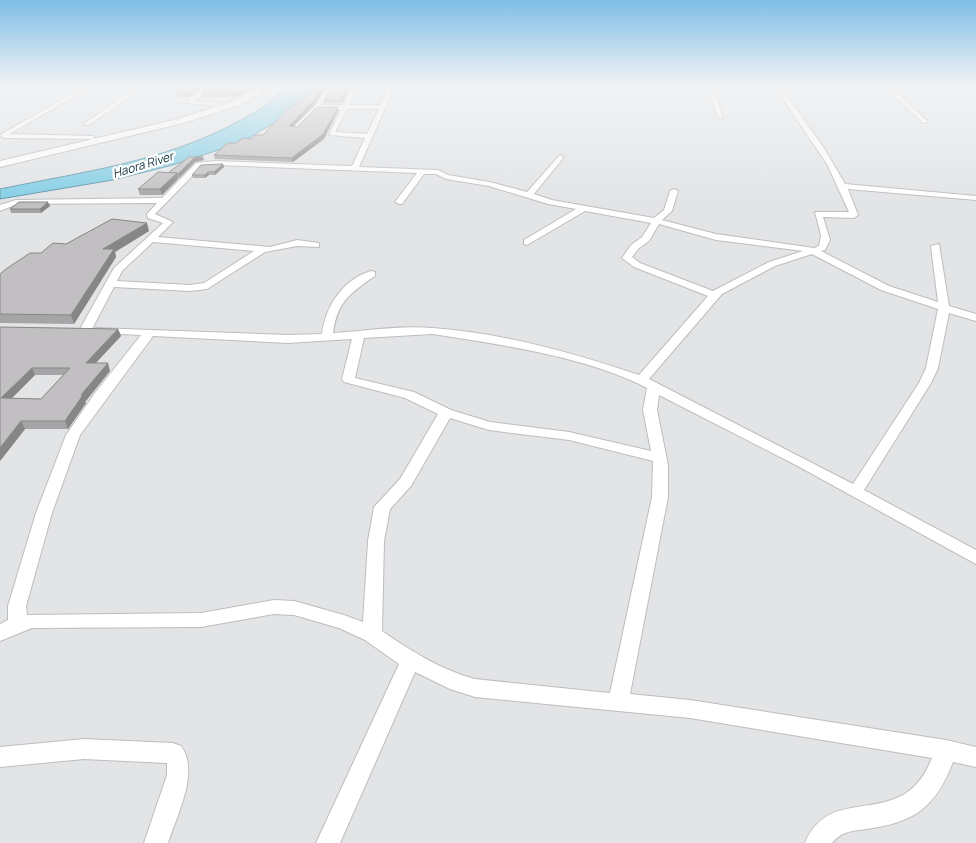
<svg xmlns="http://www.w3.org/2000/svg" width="976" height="843" font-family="Manrope,sans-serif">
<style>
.water{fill:#83cee6;stroke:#6095a6}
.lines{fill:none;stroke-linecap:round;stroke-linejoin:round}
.minor-casing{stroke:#bcbdbf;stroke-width:2}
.tertiary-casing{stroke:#bcbdbf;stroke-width:2}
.minor{fill:#fff;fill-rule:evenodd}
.tertiary{fill:#fff;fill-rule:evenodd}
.wall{fill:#a6a4a6;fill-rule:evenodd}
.shaded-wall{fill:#878687}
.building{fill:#c1bfc1;stroke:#878687;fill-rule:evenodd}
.labels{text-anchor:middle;stroke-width:4.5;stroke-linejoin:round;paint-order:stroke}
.far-water-label{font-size:12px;font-style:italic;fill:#0d313c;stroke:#fff}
</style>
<rect width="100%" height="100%" fill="#e3e4e6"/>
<path class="water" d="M285 86H318L294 111 242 142 173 165 113 180 0 199V189C81 172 164 162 237 122 256 112 273 103 285 86Z"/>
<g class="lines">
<defs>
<g id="minor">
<polygon points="86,86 93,86 9,134 93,136 95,139 4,138 0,135"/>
<polygon points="138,86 145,86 89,125 85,125 85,123"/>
<path d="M328 86 333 87 321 105H343L353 86H359L349 105H380L389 86H395L359 167 438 170 448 175 490 182 527 192 560 155 564 157 534 194 552 200 654 218 664 210 670 191 674 189 678 191 672 211 662 220 716 234 814 248 819 246 821 235 815 212H849L827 164 774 86H780L824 148 845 184 976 196V200L848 189 858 215 854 218 823 217 830 240 825 250 821 251 889 286 938 302 931 246 939 244 949 306 976 314V321L949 313 938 368 931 383 864 490 976 550V564L794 464 659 395 657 410 668 465V497L630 694 690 700 946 740 976 747V767L953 762C935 808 915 822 867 829 852 831 842 831 832 843H805C832 779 902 835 932 758L690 718 475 697 450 689 415 672 340 843H316L399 664 365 640 339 628 294 615 274 614 201 627 32 628 0 641V624L8 620V606L36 513 66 435 95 393 141 335 100 333 94 330 96 328 288 335 322 334C325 307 343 279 371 271L375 272V276C350 293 337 302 333 333 366 331 401 325 433 328 503 333 573 353 639 375L708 296 634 267 622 258 631 245 642 237 651 223 585 211 527 245 524 244V240L576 209 548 204 489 186 446 179 436 174H424L402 204H399L395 202 417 173 215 165 201 167 155 214 173 222 158 237 270 247 297 240 319 243V247L297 246 265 252 207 289 190 291 114 287 92 329 86 332 80 329 114 268 163 223 148 218 147 214 157 203 17 204 0 211V205L16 200 162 198 196 163 215 161 352 166 365 138 329 135 341 109H317L296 130 291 129 316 105ZM347 109H379L367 134 335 132ZM659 224 716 240 803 251 769 262 713 291 640 263 632 257 638 249 649 241ZM153 242 254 251 204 283 190 285 117 281 122 271ZM812 254 881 290 938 309 926 368 919 383 853 484 649 379 722 294 775 266ZM432 334C498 344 588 357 647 388L643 410 651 451 569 432 490 422 451 410 414 392 355 378 364 338ZM153 336 288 343 352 339 342 379 344 382 405 398 438 414 400 479 374 507 368 541 363 622 344 615 294 601 274 600 201 613 27 615 26 606 52 513 80 435ZM450 418 489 430 569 440 653 461 652 497 610 693 475 679C441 670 411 651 382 631L384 541 390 509 411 486Z"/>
<polygon points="707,86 713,86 723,118 718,117"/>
<polygon points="884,86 890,86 927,121 927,123 923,123"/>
<polygon points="205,87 207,90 194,101 219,103 221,106 187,103 187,101"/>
<path d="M84 739 173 743 181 746C200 771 177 815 168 843H144L167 775V763L84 759 0 767V747Z"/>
</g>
<polygon id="tertiary" points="256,87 260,87 261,93 240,105 183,123 0,167 0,161 178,119 234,101 254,90"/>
</defs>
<use href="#minor" class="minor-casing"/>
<use href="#tertiary" class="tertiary-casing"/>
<use href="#minor" class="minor"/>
<use href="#tertiary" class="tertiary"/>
</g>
<g class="wall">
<polygon points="187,86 204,86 189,97 177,97 176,93"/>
<polygon points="206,86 255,86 237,97 201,97 201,93 207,87"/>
<polygon points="333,86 351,86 342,103 324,103 324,100"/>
<polygon points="310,94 315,104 293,127 297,127 338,111 324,139 293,162 215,159 214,155 236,143 263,135"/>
<polygon points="189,157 204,160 195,162 179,178 178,178 178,179 162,195 140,195 138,189 168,173"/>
<polygon points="223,164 224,167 215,175 209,175 205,178 193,178 192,175"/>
<polygon points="50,206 41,213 11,213 10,209"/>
<polygon points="149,231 115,252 116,257 74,324 0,323 0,274 41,253"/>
<path d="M0 327 118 329 121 336 96 363 110 371 85 402 86 403 68 429H25L0 461ZM35 375H63L41 399 12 398Z"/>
</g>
<g class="shaded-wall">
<polygon points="198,86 204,86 189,97 188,93"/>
<polygon points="248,86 255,86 237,97 237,93"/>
<polygon points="263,86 269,86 263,91 262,87"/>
<polygon points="323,86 326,86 315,104 290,130 289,126"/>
<polygon points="349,86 351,86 342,103 341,100"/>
<polygon points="338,107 338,111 324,139 293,162 292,158"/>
<polygon points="203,157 204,160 195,162 179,178 178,174 194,158"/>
<polygon points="223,164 224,167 215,175 214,172"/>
<polygon points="208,172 209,175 205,178 205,175"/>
<polygon points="177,173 178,179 162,195 160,189"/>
<polygon points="48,202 50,206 41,213 40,209"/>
<polygon points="147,223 149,231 115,252 116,257 74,324 71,315 103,249"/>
<polygon points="118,329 121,336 89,370 86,363"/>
<polygon points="108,363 110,371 85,402 86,403 68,429 65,421 81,395"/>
<polygon points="32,368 35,375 5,405 1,398"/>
<polygon points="21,421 25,429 0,461 0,448"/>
</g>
<g class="building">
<polygon points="187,86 198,86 188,93 176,93"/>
<polygon points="208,86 248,86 237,93 201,93"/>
<polygon points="316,86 323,86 314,100 289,126 297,127 317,107 338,107 323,134 292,158 214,155 228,143 236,143 243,138 252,139 255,135 263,135 286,110 310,94"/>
<polygon points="333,86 349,86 341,100 324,100"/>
<polygon points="189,157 203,157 194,158 178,174 177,174 177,173 168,173"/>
<polygon points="223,164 214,172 208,172 205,175 192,175 201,165"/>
<polygon points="158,172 177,173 160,189 138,189"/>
<polygon points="19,202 48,202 40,209 10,209"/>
<polygon points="112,219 147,223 103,249 114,249 71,315 0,314 0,274 6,269 30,253 41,253 53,243 66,244"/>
<path d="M0 327 118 329 86 363H108L81 395H83L65 421H21L0 448ZM32 368H70L41 399 1 398Z"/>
</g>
<linearGradient id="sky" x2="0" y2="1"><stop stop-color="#7fbee7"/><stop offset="0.42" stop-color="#f2f3f4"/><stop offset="1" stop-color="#f2f3f4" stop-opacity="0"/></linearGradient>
<rect width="976" height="204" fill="url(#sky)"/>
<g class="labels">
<g class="far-water-label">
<text transform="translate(143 165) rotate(-17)" y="4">Haora River</text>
</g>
</g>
</svg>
